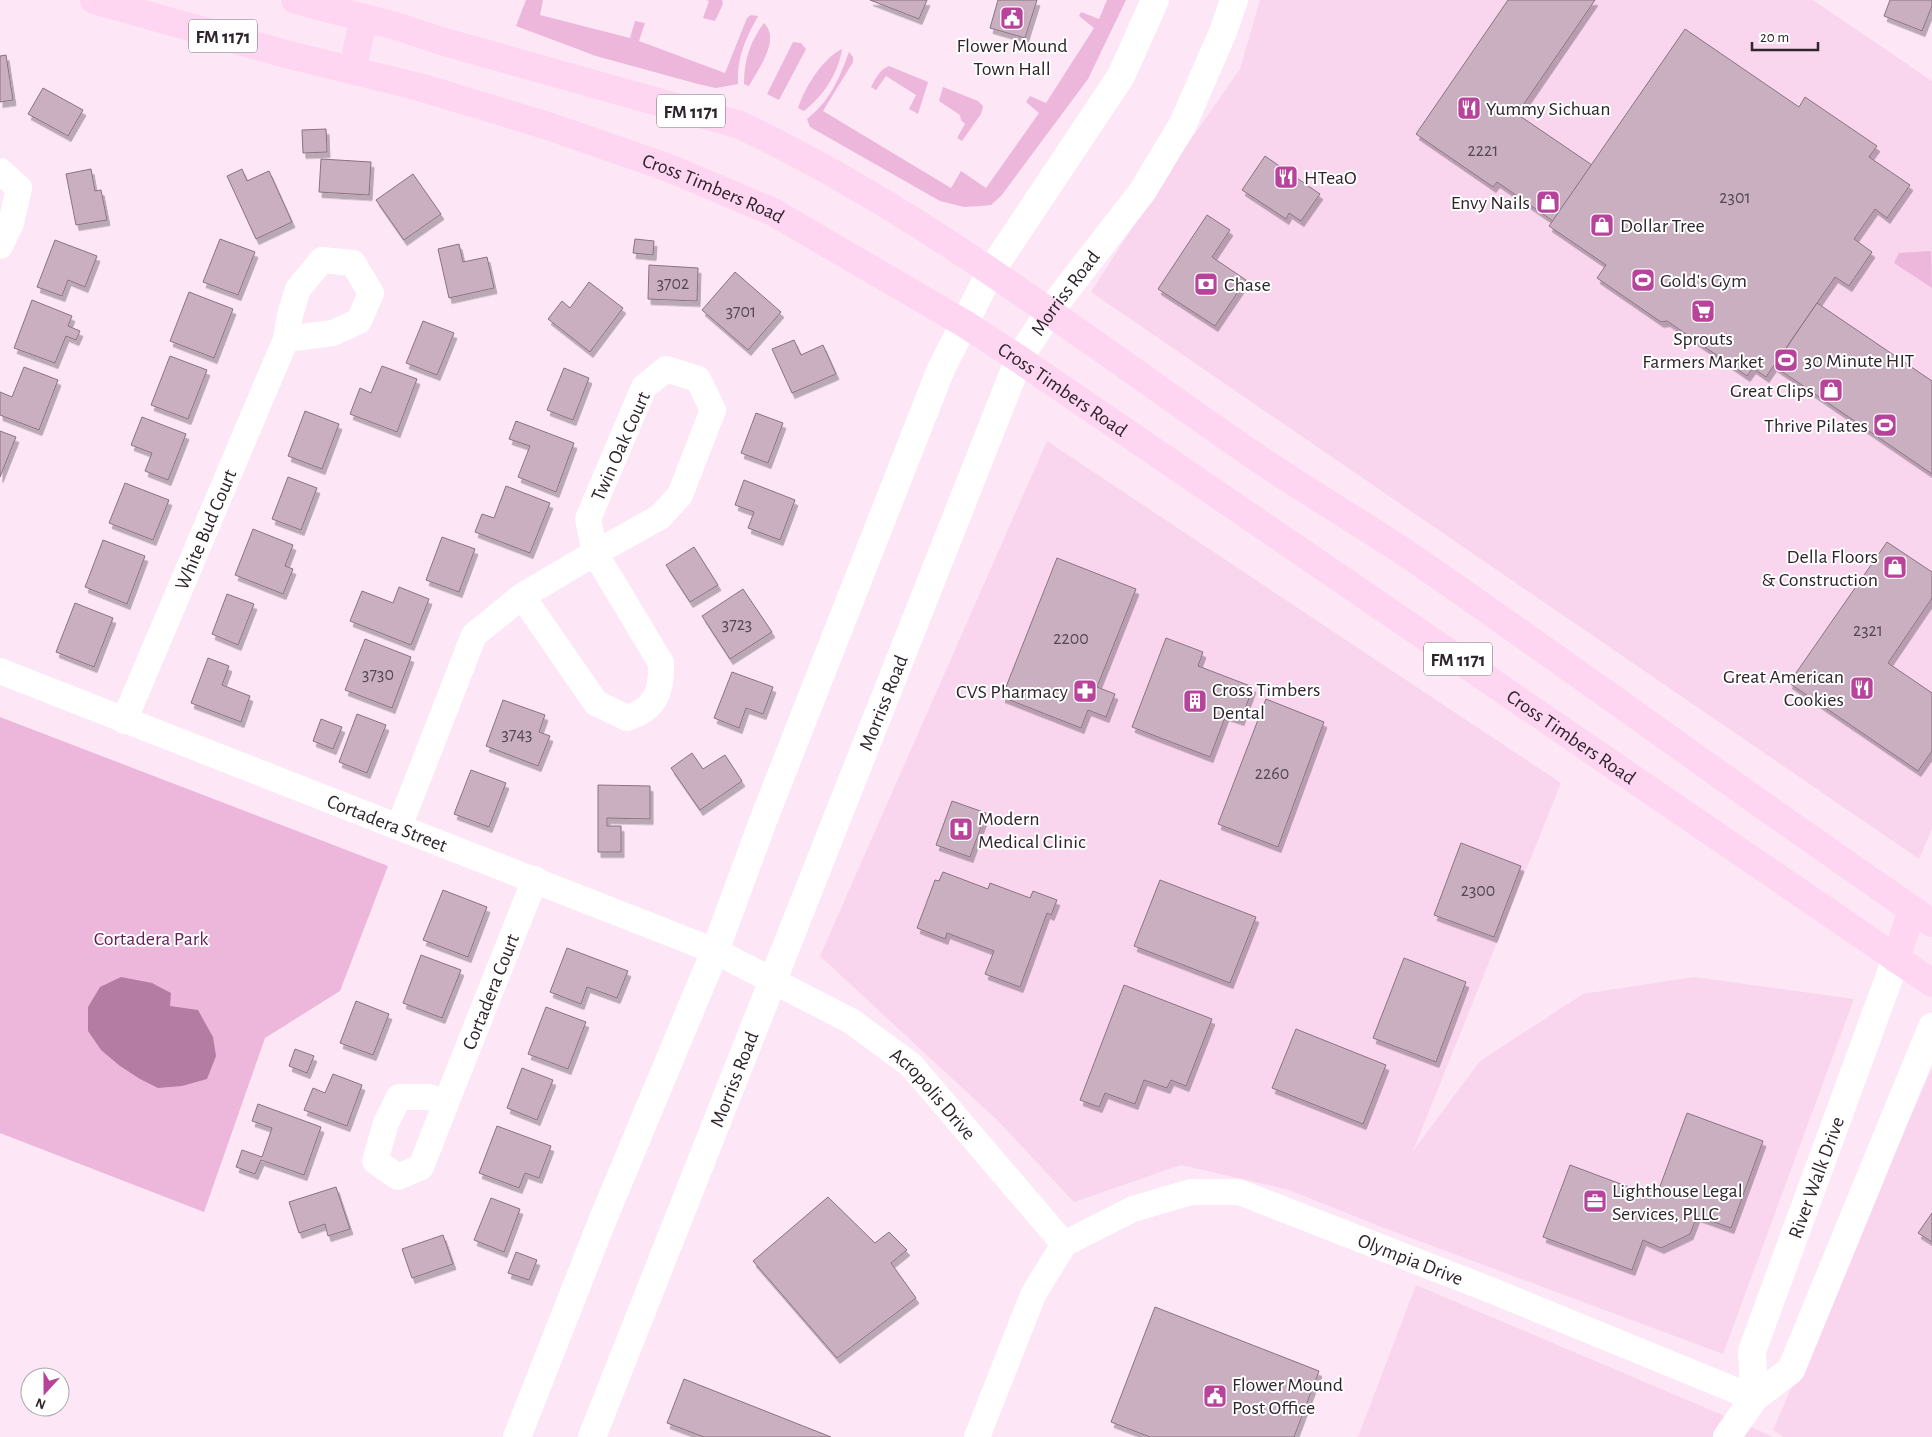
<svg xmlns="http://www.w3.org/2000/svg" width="1932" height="1437" viewBox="0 0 1932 1437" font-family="'Alegreya Sans',sans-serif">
	<defs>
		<filter id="shadow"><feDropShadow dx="3" dy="5.5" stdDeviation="0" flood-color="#0004"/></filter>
	</defs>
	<rect width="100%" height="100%" fill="#fde6f5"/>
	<!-- built -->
	<g fill="#fad6ee">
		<path d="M1260,0H1813L1932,81V829L1919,859L1091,292L1168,172L1240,69Z"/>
		<path d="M1047,441L1561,783L1413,1151L1480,1061L1583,994L1694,977L1854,999L1723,1354L1384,1228L1289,1190L1181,1165L1074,1202L999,1122L820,956Z"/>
		<path d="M1932,1068V1437H1784L1773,1430Z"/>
		<path d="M1416,1285L1767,1434L1772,1437H1358Z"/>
	</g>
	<!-- green -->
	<g fill="#edb6db">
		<path d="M526,0H543L540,15L630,38L635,21L645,23L639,41L725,73L747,18L751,15L758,16C745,40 737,57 738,84L716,88L698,84L596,56L516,26Z"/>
		<path d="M706,0H722L723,4L715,21L703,18L709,1Z"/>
		<path d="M1107,0H1126L1088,79L1001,196L991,205L981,206L964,207L940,201L810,127L807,119C830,101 839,79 849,52L853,57V62L823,111L951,188L961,171L986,188L1039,113L1026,102L1030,96L1046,103L1094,28L1079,16L1081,12L1099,19Z"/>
		<path d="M764,23C781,40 758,69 749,86L744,84C744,60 750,42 764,23Z"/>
		<path d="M793,42L801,43L806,49L779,100L767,94Z"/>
		<path d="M842,49C838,74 823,96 804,111L798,108C805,87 822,59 842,49Z"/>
		<path d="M889,66L928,82L918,114L909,109L916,95L886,76L876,90L871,87C876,78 879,70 889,66Z"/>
		<path d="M943,87L978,101L983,106L981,114L962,141L957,138L965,124L961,120L960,115L939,101Z"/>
		<path d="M1931,251L1932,288L1894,263L1899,253Z"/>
		<path d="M0,717L388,866L340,991L265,1038L204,1212L0,1133Z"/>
	</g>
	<!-- water -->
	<path fill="#b47ca3" d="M121,977L152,983L171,993L170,1006L198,1010L213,1037L216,1056L207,1079L182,1086L158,1088L140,1079L120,1066L101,1050L88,1031V1007L100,987Z"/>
	<!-- building -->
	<g fill="#caafc1" stroke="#8b7283" filter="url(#shadow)">
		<path d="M870,0H927L919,19Z"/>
		<path d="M998,0H1037L1025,38L990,28Z"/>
		<path d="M1508,0H1595L1517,114L1592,165L1553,221L1497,182L1493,187L1416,134Z"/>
		<path d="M1890,0H1932V6L1922,31L1884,16Z"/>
		<path d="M1685,29L1799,107L1805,97L1877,146L1869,157L1910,185L1887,218L1875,209L1854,239L1872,252L1849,286L1835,277L1766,377L1753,368L1747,376L1667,321L1661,322L1597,278L1606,265L1549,226Z"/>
		<path d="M6,55L13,100L0,102V56Z"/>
		<path d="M43,88L83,110L68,136L28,114Z"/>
		<path d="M326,129L327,152L303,153L302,130Z"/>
		<path d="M1265,156L1320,194L1301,221L1289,213L1286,219L1242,190Z"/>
		<path d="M321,159L371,162L369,195L319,192Z"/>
		<path d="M91,169L95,191L101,190L107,220L76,225L66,174Z"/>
		<path d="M242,169L247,181L269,171L292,222L256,239L227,176Z"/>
		<path d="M413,174L441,214L404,240L376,200Z"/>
		<path d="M1207,215L1230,230L1212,257L1246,280L1215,326L1158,289Z"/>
		<path d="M220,239L255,252L238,295L203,282Z"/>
		<path d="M635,239L654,241L653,255L633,253Z"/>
		<path d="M55,240L97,256L85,287L68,280L62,296L37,287Z"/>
		<path d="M459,244L463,262L487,257L494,288L449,298L438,249Z"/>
		<path d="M649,265L698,268L697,301L648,299Z"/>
		<path d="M735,272L781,312L748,350L702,310Z"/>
		<path d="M589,282L623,308L590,352L548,319L562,301L570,308Z"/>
		<path d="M189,292L233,309L214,358L170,341Z"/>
		<path d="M32,300L72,316L68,326L80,331L76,340L66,336L55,363L14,348Z"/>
		<path d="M1817,303L1932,381V474L1774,366Z"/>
		<path d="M423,321L454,333L437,375L406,363Z"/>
		<path d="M794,340L801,355L823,345L836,374L792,393L772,349Z"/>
		<path d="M170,356L207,370L188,419L151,405Z"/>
		<path d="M382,366L417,379L397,432L350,414L360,388L371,393Z"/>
		<path d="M24,367L58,380L39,430L0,415V392L12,397Z"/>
		<path d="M564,368L589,378L573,420L547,410Z"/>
		<path d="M305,411L339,424L322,469L288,456Z"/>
		<path d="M756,413L783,423L768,463L741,453Z"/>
		<path d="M142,417L186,434L168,480L145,471L152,453L131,445Z"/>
		<path d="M516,421L574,443L556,492L518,477L530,446L509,439Z"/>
		<path d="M0,431L16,437L0,477Z"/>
		<path d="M288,477L317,488L301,530L272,519Z"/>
		<path d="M744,480L795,500L780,540L748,528L754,512L735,505Z"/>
		<path d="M125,483L169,500L153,540L109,523Z"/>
		<path d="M506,486L550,503L530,553L475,532L482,514L494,518Z"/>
		<path d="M253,529L293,545L285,566L293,569L283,594L235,575Z"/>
		<path d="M442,537L475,549L459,592L426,580Z"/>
		<path d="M103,540L145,556L127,604L85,587Z"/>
		<path d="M1887,542L1932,572V598L1888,663L1932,693V751L1918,771L1789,683Z"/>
		<path d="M694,547L718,585L690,602L666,565Z"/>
		<path d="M1057,558L1136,589L1097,687L1115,694L1106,717L1088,710L1081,728L1002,697Z"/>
		<path d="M399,587L429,599L411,645L350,621L362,591L393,603Z"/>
		<path d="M743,589L772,632L730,659L702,616Z"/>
		<path d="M227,594L254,604L238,645L212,634Z"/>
		<path d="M75,603L113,618L94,667L56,652Z"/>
		<path d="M1166,638L1203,652L1198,666L1253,687L1241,720L1226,715L1210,757L1132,727Z"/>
		<path d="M365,639L411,657L392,708L345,690Z"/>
		<path d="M208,658L229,666L222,685L250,696L241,722L191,703Z"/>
		<path d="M732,672L773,687L763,714L746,708L739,728L714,718Z"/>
		<path d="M1266,699L1324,722L1278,847L1218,824Z"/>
		<path d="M503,700L545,715L539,732L550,736L538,766L486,746Z"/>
		<path d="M357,714L386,725L367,773L339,762Z"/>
		<path d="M321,719L342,727L333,749L313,741Z"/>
		<path d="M692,753L703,769L725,755L742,781L700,810L671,768Z"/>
		<path d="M471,770L506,783L489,827L454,814Z"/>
		<path d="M598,785L650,786V819L607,818V826H621V852H598Z"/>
		<path d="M952,801L986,813L970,857L936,845Z"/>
		<path d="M1461,843L1521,866L1494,937L1434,915Z"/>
		<path d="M943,872L988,889L990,883L1030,898L1033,891L1057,900L1051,915L1047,913L1020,987L985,974L994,951L947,933L945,939L917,928L935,880L939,881Z"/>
		<path d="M1160,880L1256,917L1230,983L1134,946Z"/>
		<path d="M443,890L487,907L468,957L423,940Z"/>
		<path d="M567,948L628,971L617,998L587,987L581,1004L550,992Z"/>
		<path d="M421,955L461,970L442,1018L403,1003Z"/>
		<path d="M1404,958L1466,982L1436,1062L1373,1038Z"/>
		<path d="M1124,985L1212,1019L1186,1086L1171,1080L1167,1088L1144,1080L1135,1104L1105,1093L1099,1107L1080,1100Z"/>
		<path d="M356,1001L389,1014L373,1055L340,1043Z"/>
		<path d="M546,1007L586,1022L568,1069L528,1054Z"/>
		<path d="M1296,1029L1386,1065L1363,1124L1272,1088Z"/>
		<path d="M295,1049L314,1056L307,1073L289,1066Z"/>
		<path d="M522,1068L553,1080L537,1120L507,1108Z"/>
		<path d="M333,1074L362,1085L347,1126L304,1110L313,1088L325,1093Z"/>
		<path d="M258,1104L321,1127L304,1175L261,1160L255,1174L236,1167L242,1150L262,1157L272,1128L252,1121Z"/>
		<path d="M1687,1113L1763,1141L1731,1228L1697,1216L1690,1234L1661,1248L1643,1240L1632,1270L1543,1237L1570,1165L1645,1193L1659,1189Z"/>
		<path d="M497,1126L551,1146L539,1178L525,1173L519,1188L479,1173Z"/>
		<path d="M336,1187L350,1229L328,1236L325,1224L299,1233L289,1202Z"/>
		<path d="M828,1197L875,1243L889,1232L907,1250L891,1263L916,1298L837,1358L753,1261Z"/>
		<path d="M491,1198L520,1209L504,1252L474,1240Z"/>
		<path d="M1932,1213V1242L1918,1233Z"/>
		<path d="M443,1235L453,1264L412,1278L402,1249Z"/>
		<path d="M516,1252L537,1260L529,1280L508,1273Z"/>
		<path d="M1155,1307L1319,1371L1294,1437H1150L1111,1422Z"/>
		<path d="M684,1379L831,1437H704L667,1423Z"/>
	</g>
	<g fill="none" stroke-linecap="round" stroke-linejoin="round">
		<!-- street -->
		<g stroke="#fff" stroke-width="26">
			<path d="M0,171L19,188L11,223L0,246"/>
			<path d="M666,369L698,379L713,410L680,495L660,517L595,553L588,519L644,387Z"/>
			<path id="s1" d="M0,671L715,951L851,1021L911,1065L1064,1244"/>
			<path id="s2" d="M124,721L286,339L333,333L359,321L371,293L353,263L322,260L298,289L290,315L286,339"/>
			<path d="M399,827L474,635L522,596L595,553L661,663C662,691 656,709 627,718L596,703L522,596"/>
			<path d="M399,1097H429L446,1103L421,1167L398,1177L375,1161L386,1123Z"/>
			<path id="s3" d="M446,1103L535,879"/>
			<path id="s4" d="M1064,1244L1133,1209L1191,1192H1239L1493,1291L1754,1398"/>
			<path d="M977,1437L1033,1295L1064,1244"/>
		</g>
		<!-- secondary -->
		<g stroke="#fff" stroke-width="28">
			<path id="s5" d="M1754,1398L1752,1351L1896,959"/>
			<path d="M517,1437L603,1219L715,951L763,821L941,369L991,271L1121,76L1155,0"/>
			<path id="s6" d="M592,1437L1019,359L1049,312L1142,192L1183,124L1223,32L1234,0"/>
			<path d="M1727,1437L1754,1398L1791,1370L1932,1027"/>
		</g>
		<!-- primary -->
		<g stroke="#ffd6f2" stroke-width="28">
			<path id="s7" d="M94,0L282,53L423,88L548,126L669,168L773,212L965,324L1019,359L1932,983"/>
			<path d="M295,0L392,25L448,43L740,125C921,211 1079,335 1243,448C1298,487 1357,520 1413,558C1587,678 1757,804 1932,923"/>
			<path d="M352,70L364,18"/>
			<path d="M1896,959L1912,910"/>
		</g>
	</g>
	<!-- icons -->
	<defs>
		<g id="civic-square" transform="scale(1.25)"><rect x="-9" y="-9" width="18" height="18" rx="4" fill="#b8439b" stroke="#fff"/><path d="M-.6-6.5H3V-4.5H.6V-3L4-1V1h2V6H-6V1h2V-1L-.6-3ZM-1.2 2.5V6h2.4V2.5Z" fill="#fff"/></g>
		<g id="restaurant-square" transform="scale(1.25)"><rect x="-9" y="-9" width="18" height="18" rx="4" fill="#b8439b" stroke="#fff"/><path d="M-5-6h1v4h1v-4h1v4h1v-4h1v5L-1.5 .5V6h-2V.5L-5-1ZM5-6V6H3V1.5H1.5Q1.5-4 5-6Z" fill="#fff"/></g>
		<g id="shop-square" transform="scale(1.25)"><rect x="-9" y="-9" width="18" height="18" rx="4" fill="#b8439b" stroke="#fff"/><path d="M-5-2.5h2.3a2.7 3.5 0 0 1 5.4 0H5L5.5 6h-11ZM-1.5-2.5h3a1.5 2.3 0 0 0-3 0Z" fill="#fff"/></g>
		<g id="stadium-square" transform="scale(1.25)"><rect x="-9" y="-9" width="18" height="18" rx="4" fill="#b8439b" stroke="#fff"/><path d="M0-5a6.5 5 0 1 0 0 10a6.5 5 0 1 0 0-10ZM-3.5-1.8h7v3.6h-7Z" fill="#fff"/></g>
		<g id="bank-square" transform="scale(1.25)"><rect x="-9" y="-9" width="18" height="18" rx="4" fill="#b8439b" stroke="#fff"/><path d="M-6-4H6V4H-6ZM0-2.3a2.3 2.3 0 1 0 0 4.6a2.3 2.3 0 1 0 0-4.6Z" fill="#fff"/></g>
		<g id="supermarket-square" transform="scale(1.25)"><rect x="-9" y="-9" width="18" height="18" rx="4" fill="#b8439b" stroke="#fff"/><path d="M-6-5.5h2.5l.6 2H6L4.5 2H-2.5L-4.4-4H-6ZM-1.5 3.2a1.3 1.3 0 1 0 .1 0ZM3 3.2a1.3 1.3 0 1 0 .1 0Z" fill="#fff"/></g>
		<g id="pharmacy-square" transform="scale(1.25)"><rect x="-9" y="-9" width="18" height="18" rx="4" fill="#b8439b" stroke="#fff"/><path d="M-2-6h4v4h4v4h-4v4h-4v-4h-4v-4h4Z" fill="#fff"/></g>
		<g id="building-square" transform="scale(1.25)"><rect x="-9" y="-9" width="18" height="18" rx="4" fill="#b8439b" stroke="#fff"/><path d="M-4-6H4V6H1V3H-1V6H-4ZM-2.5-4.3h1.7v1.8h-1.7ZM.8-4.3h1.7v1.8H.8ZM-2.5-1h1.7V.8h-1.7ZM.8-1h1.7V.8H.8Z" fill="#fff"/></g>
		<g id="hospital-square" transform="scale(1.25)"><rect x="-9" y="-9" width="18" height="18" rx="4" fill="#b8439b" stroke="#fff"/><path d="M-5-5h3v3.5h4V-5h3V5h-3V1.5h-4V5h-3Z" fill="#fff"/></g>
		<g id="office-square" transform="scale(1.25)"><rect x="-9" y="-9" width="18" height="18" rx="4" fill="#b8439b" stroke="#fff"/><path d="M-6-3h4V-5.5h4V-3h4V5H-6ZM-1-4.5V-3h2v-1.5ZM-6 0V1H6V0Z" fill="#fff"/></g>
	</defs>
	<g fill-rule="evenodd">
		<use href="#civic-square" x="1012" y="18"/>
		<use href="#restaurant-square" x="1469" y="108"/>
		<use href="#restaurant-square" x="1286" y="177"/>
		<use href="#shop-square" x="1548" y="202"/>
		<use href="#shop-square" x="1602" y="225"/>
		<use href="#stadium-square" x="1643" y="280"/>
		<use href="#bank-square" x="1206" y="284"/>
		<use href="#supermarket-square" x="1703" y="311"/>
		<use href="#stadium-square" x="1786" y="360"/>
		<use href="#shop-square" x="1831" y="390"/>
		<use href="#stadium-square" x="1885" y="425"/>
		<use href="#shop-square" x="1895" y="567"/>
		<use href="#restaurant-square" x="1862" y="688"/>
		<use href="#pharmacy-square" x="1085" y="691"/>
		<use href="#building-square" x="1195" y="701"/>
		<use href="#hospital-square" x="961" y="829"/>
		<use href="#office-square" x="1595" y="1201"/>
		<use href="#civic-square" x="1215" y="1396"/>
	</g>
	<g text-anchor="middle" stroke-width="4" stroke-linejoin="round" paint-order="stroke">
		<!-- number labels -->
		<g font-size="18" fill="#564851">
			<text x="1483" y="156">2221</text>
			<text x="1735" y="203">2301</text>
			<text x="673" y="289">3702</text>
			<text x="741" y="317">3701</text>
			<text x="737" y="630">3723</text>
			<text x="1868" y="636">2321</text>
			<text x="1071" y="644">2200</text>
			<text x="378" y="680">3730</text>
			<text x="517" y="740">3743</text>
			<text x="1272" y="779">2260</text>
			<text x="1478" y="896">2300</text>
		</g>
		<!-- shield labels -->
		<g fill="#fff" stroke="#6d666b" stroke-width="1">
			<rect x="189" y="19.5" width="68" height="33" rx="4"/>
			<rect x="657" y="94.5" width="68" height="33" rx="4"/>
			<rect x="1424" y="642.5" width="68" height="33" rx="4"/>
		</g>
		<g font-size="19" font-weight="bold" fill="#2f252c">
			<text x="223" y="43">FM 1171</text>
			<text x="691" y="118">FM 1171</text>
			<text x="1458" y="666">FM 1171</text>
		</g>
		<!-- poi labels -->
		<g font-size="20" fill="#2f252c" stroke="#fff" text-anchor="start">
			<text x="1012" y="52" text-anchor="middle">Flower Mound<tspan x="1012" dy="23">Town Hall</tspan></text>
			<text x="1486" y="115">Yummy Sichuan</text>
			<text x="1304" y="184">HTeaO</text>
			<text x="1530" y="209" text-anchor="end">Envy Nails</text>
			<text x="1620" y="232">Dollar Tree</text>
			<text x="1660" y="287">Gold's Gym</text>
			<text x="1224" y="291">Chase</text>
			<text x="1703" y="345" text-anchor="middle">Sprouts<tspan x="1703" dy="23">Farmers Market</tspan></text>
			<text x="1804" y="367">30 Minute HIT</text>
			<text x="1814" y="397" text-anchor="end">Great Clips</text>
			<text x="1868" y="432" text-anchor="end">Thrive Pilates</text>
			<text x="1878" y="563" text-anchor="end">Della Floors<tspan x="1878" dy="23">&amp; Construction</tspan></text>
			<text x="1844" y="683" text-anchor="end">Great American<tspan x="1844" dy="23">Cookies</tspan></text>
			<text x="1212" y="696">Cross Timbers<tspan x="1212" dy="23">Dental</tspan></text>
			<text x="1068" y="698" text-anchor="end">CVS Pharmacy</text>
			<text x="978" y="825">Modern<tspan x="978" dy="23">Medical Clinic</tspan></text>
			<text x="1612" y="1197">Lighthouse Legal<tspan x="1612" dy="23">Services, PLLC</tspan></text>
			<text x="1232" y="1391">Flower Mound<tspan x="1232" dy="23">Post Office</tspan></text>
		</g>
		<!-- street labels -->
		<g font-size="20" fill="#2f252c" stroke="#fff">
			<text dy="7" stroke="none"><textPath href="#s7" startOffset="648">Cross Timbers Road</textPath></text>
			<text dy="7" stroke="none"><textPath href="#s6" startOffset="1240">Morriss Road</textPath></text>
			<text dy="7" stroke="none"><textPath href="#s7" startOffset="1052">Cross Timbers Road</textPath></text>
			<text transform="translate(620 446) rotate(-66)" y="7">Twin Oak Court</text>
			<text dy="7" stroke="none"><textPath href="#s2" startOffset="208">White Bud Court</textPath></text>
			<text dy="7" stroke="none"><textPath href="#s6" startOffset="790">Morriss Road</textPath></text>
			<text dy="7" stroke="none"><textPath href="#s7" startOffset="1668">Cross Timbers Road</textPath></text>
			<text dy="7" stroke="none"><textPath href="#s1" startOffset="416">Cortadera Street</textPath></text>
			<text dy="7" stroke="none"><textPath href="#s3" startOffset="120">Cortadera Court</textPath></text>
			<text dy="7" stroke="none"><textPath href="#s6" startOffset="385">Morriss Road</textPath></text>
			<text dy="7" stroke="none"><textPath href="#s1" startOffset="1031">Acropolis Drive</textPath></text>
			<text dy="7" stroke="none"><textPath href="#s5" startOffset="232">River Walk Drive</textPath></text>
			<text dy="7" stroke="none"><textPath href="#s4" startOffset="370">Olympia Drive</textPath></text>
		</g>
		<!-- park labels -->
		<g font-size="20" fill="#621e52" stroke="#fff">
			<text x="151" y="945">Cortadera Park</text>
		</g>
	</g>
	<!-- north arrow -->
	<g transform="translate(45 1392) rotate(201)"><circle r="24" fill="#ffffff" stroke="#aca8ab"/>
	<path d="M0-4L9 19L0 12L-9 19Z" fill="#b8439b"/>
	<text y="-8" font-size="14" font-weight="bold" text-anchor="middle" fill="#2f252c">N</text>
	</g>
	<!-- scale -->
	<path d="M1752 42v8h66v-8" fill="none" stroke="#2f252c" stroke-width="2.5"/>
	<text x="1760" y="42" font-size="15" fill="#2f252c" stroke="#ffffff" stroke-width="4" paint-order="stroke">20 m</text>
</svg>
